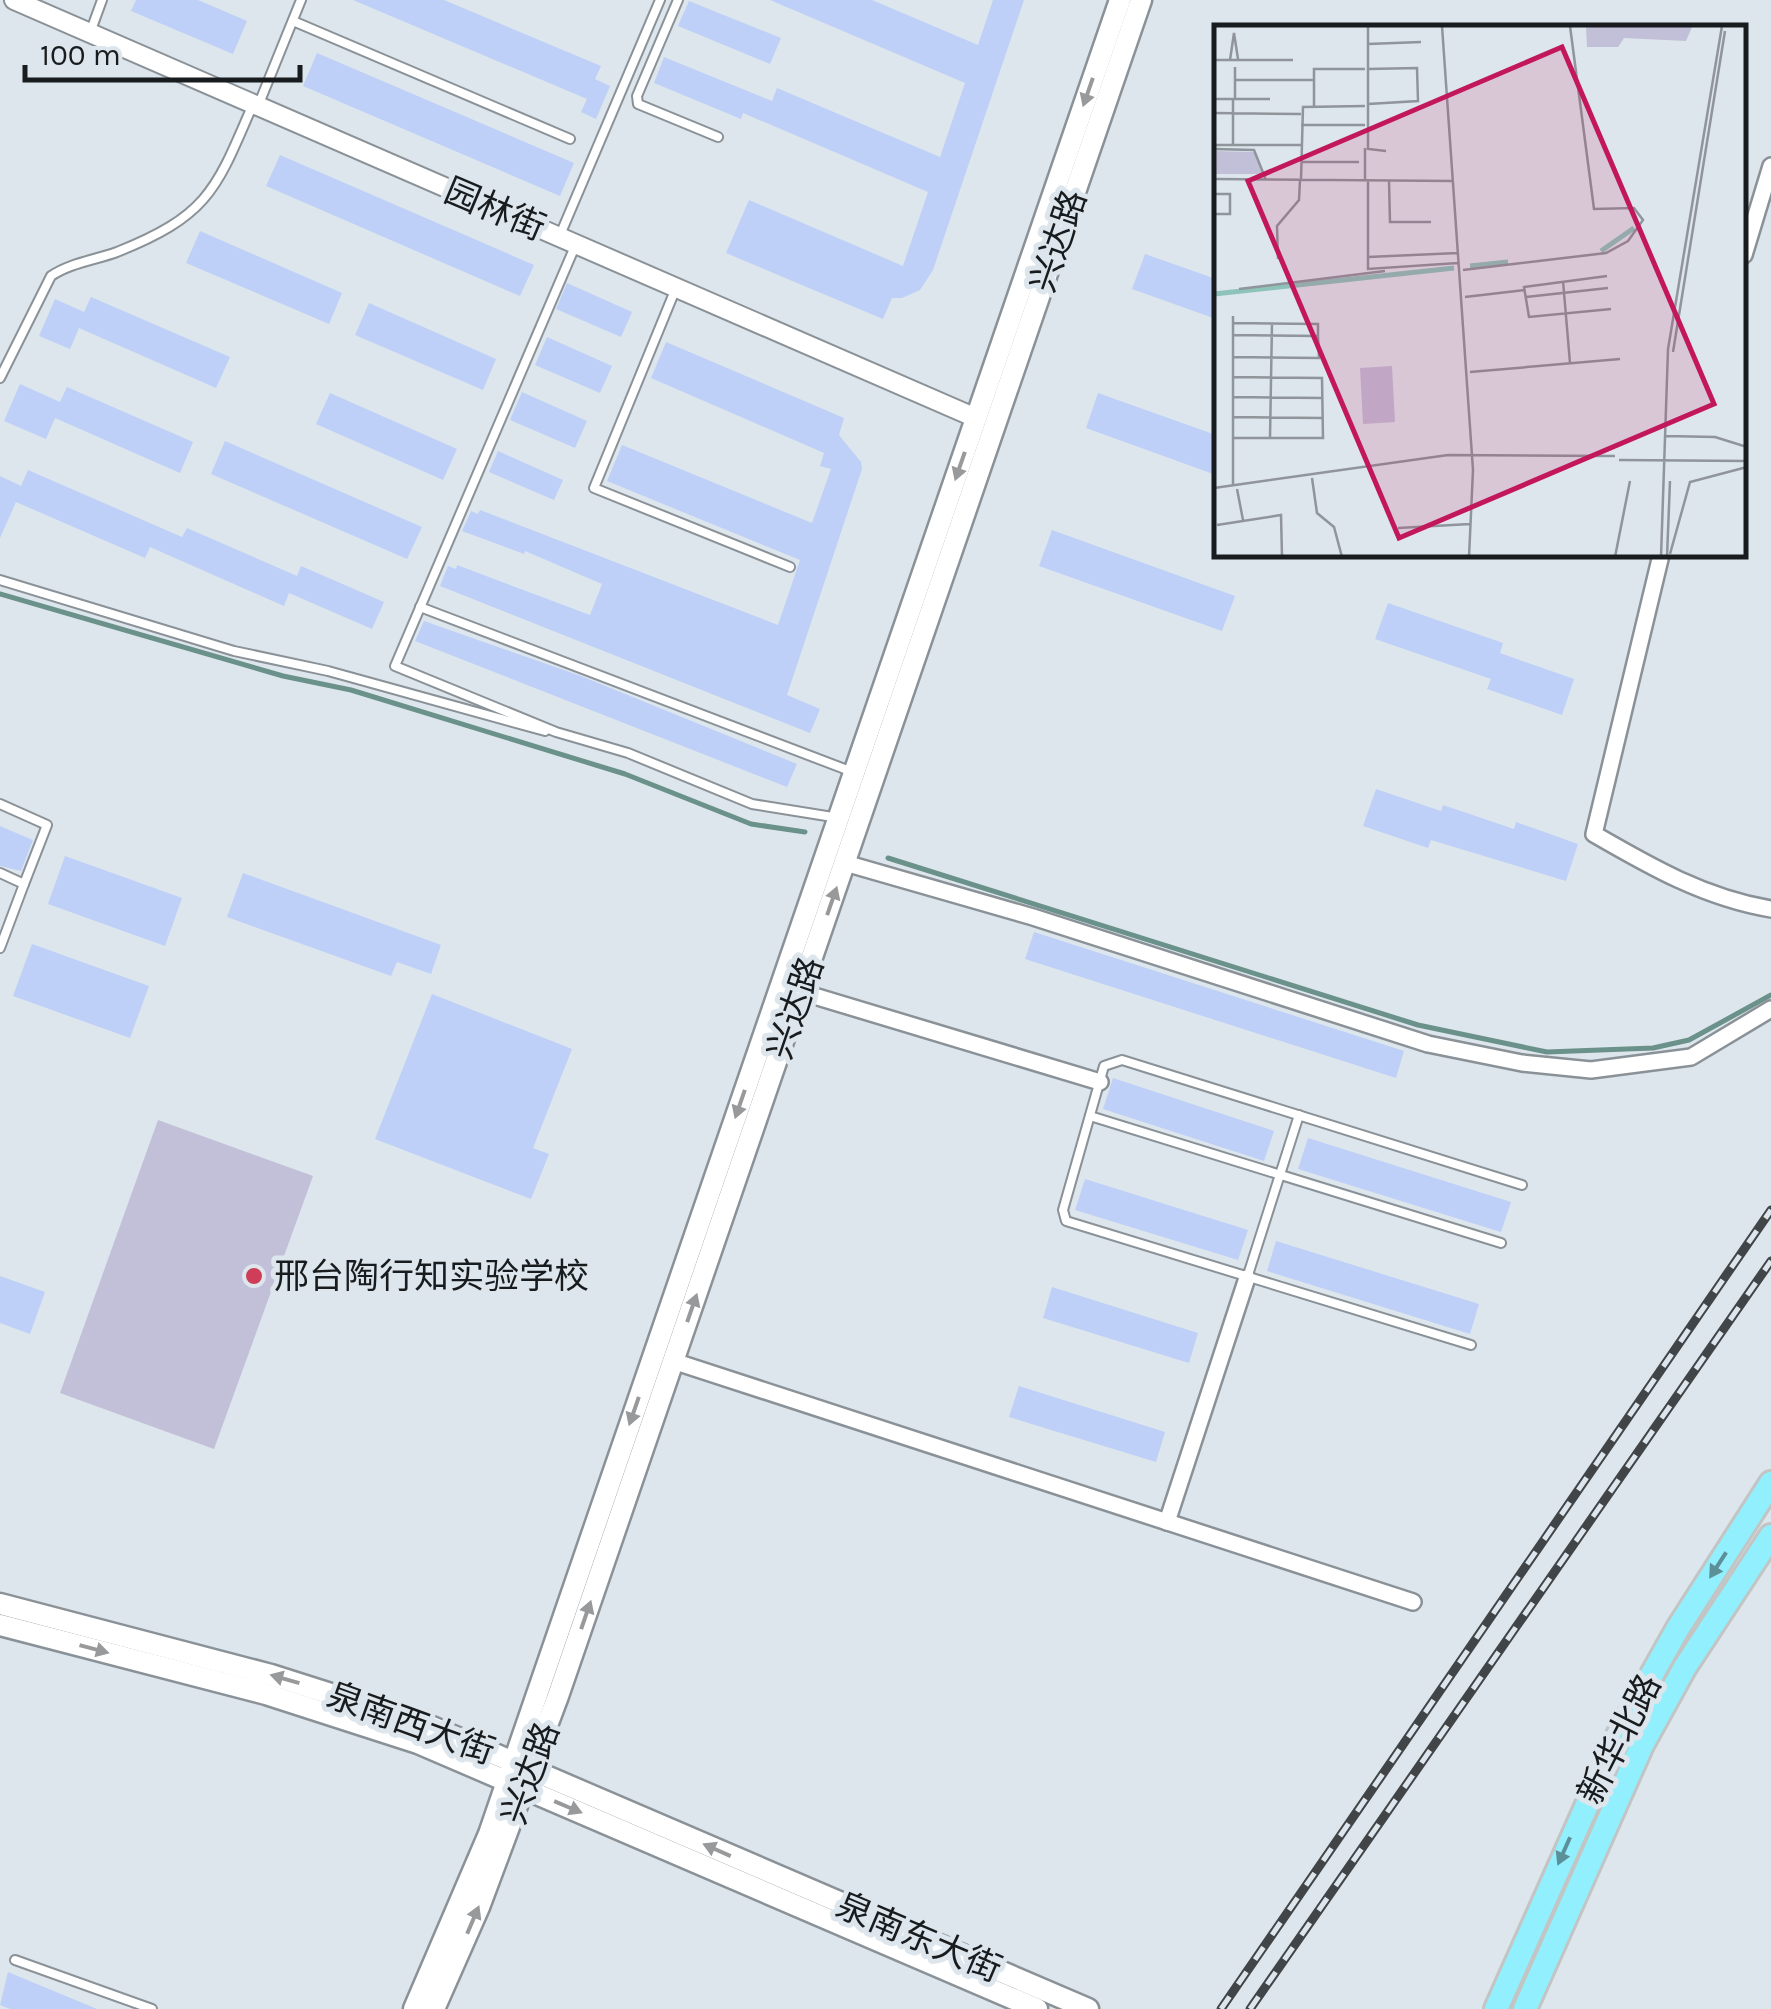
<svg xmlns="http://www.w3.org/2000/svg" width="1771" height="2009" viewBox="0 0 1771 2009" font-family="Karla,'Noto Sans SC',sans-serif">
	<rect width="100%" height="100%" fill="#dde6ec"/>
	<!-- green -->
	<path fill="#c2bfd8" d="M158,1120L313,1176L214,1449L60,1393Z"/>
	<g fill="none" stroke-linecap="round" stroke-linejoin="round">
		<!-- stream -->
		<g stroke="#6a918a" stroke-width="5">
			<path d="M0,594L283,676L351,690L625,774L751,824L805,832"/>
			<path d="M888,858L1418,1025L1547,1052L1653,1048L1689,1040L1771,995"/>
		</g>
	</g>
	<!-- building -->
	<g fill="#bed0f7">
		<path d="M136,0H198L247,21L233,54L131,11Z"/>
		<path d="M353,0H444L601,66L595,79L610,86L596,119L581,112L587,99Z"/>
		<path d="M770,0H872L978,45L993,0H1024L933,270L920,290L902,298H892L883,319L726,253L749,200L903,266L928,192L743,113L741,119L654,83L664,57L772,101L777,88L940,157L965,83Z"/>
		<path d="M689,1L781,38L770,64L678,26Z"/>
		<path d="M317,53L574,163L560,196L303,86Z"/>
		<path d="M280,155L534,265L520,296L266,186Z"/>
		<path d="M200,231L342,293L329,324L186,263Z"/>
		<path d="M1145,254L1216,279V319L1132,289Z"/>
		<path d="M567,283L632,312L621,337L556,309Z"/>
		<path d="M91,297L230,357L216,388L79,328L70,349L39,336L55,299L84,312Z"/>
		<path d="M369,303L496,359L483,390L355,335Z"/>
		<path d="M547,337L612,366L600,393L535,365Z"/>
		<path d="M666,342L844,418L839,435L861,462L862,469L787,695L820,709L810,733L440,586L448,566L456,569L457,565L590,615L602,584L525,551L524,554L462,531L471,511L478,514L480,510L778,625L800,560L607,481L622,445L812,523L831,469L820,466L824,453L651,378Z"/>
		<path d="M20,384L60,402L67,387L193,442L180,473L55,418L46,439L4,421Z"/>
		<path d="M522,392L587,421L575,448L510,420Z"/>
		<path d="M330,393L457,449L443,480L316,424Z"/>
		<path d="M1098,393L1216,435V475L1086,428Z"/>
		<path d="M225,441L422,527L407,559L211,474Z"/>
		<path d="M498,451L563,480L554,500L489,472Z"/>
		<path d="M28,470L182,537L187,528L297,576L301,566L384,602L372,629L289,593L284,606L150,547L145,558L16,502L0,538V476L21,486Z"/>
		<path d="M1052,530L1235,596L1222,631L1039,566Z"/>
		<path d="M1388,603L1503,643L1500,653L1574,679L1562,715L1487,689L1491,679L1375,639Z"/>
		<path d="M424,621L581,676L797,764L787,787L415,641Z"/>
		<path d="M1376,789L1441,811L1443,805L1514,829L1516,822L1578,844L1566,881L1431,840L1428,848L1363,826Z"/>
		<path d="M0,826L33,840L21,871L0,866Z"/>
		<path d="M65,856L182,898L165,946L48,904Z"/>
		<path d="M243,873L441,945L431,974L397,962L391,976L227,917Z"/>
		<path d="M1034,932L1404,1051L1396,1078L1025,959Z"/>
		<path d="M32,944L149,986L130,1038L13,996Z"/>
		<path d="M432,994L572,1049L533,1148L549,1154L531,1199L375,1139Z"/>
		<path d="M1113,1078L1274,1131L1264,1161L1103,1109Z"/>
		<path d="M1308,1138L1511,1202L1501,1232L1298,1169Z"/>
		<path d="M1085,1179L1248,1230L1238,1260L1075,1210Z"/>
		<path d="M1276,1241L1479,1304L1470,1334L1267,1271Z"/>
		<path d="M0,1276L45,1292L30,1334L0,1323Z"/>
		<path d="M1052,1287L1198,1333L1189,1363L1043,1318Z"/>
		<path d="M1019,1386L1165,1432L1156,1462L1009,1417Z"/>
		<path d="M8,1972L97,2009H10L0,2005Z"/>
	</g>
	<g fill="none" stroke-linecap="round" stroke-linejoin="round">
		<!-- service casing -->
		<g stroke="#8a9298" stroke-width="12">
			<g id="service">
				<path d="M678,0L637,96L638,104L718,137"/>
				<path d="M293,21L570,139"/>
				<path d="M90,33L102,0"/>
				<path d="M258,106L301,0"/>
				<path d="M560,235L660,0"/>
				<path d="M576,244L395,666L556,732L628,753L752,804L839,818"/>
				<path d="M676,288L594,488L790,567"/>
				<path d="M0,378L51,276C70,263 95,260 117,252C209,215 216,190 253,104"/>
				<path d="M0,580L234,651L328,671L545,731"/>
				<path d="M420,607L850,771"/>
				<path d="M0,804L47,825L24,884"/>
				<path d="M0,873L24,884L0,948"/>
				<path d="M1090,1116L1501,1243"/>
				<path d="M1247,1278L1299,1115"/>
				<path d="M1471,1345L1066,1221L1063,1210L1104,1066L1122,1060L1522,1185"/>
				<path d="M15,1960L152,2009"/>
			</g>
		</g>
		<!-- minor casing -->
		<g stroke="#8a9298" stroke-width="20">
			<g id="minor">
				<path d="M1744,255L1771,166"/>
				<path d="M1661,555L1594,834C1651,867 1705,898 1771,909"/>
				<path d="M845,863L1033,917L1428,1044L1522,1063L1591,1070L1691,1057L1771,1009"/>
				<path d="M801,992L1100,1082"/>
				<path d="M673,1361L1413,1602"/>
				<path d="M1167,1522L1247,1278"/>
			</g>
		</g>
		<!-- tertiary casing -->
		<g stroke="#8a9298" stroke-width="22">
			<path id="tertiary" d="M14,0L976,418"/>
		</g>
		<!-- secondary casing -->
		<g stroke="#8a9298" stroke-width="25">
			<g id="secondary">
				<path d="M0,1604L271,1675L425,1724L1088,2009"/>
				<path d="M0,1625L266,1694L418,1743L1037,2009"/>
				<path d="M414,2009L489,1834L1120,0"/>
				<path d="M434,2009L479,1907L558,1696L1141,0"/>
			</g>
		</g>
		<!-- primary casing -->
		<g stroke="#c3c4c4" stroke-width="28">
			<g id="primary">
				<path d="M1496,2009L1619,1733L1678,1628L1771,1483"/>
				<path d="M1525,2009L1642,1745L1685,1667L1771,1536"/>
			</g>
		</g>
		<!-- service -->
		<use href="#service" stroke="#fff" stroke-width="8"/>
		<!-- minor -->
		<use href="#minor" stroke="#fff" stroke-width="15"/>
		<!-- tertiary -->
		<use href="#tertiary" stroke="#fff" stroke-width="18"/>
		<!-- secondary -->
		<use href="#secondary" stroke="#fff" stroke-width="20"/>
		<!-- primary -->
		<use href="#primary" stroke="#92effd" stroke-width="22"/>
		<!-- rail casing -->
		<g stroke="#414548" stroke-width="9">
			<g id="rail">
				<path d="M1221,2009L1771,1210"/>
				<path d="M1250,2009L1771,1261"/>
			</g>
		</g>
		<!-- rail -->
		<use href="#rail" stroke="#dde6ec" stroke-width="5" stroke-dasharray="15" stroke-linecap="butt"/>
	</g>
	<!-- one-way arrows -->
	<defs><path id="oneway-solid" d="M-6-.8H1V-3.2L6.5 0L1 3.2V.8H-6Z" transform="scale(2.5)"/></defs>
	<g fill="#98999a">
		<use href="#oneway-solid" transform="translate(1088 92) rotate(109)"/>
		<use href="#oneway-solid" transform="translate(960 466) rotate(109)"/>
		<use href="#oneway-solid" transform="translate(832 901) rotate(-71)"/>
		<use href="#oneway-solid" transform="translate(740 1104) rotate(109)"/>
		<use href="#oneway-solid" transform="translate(692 1308) rotate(-71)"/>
		<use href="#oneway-solid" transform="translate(634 1411) rotate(109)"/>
		<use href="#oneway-solid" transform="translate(586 1615) rotate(-71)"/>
		<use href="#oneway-solid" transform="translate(94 1649) rotate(15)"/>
		<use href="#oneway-solid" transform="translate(285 1679) rotate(-164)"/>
		<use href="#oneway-solid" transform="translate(568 1807) rotate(23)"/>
		<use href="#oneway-solid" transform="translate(717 1850) rotate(-156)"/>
		<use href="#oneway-solid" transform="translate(473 1920) rotate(-67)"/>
	</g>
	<g fill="#5c9099">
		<use href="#oneway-solid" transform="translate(1718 1565) rotate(123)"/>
		<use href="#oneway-solid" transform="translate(1564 1851) rotate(114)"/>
	</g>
	<!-- markers -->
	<circle fill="#ce3e59" stroke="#dde6ec" stroke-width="4" cx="254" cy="1276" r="10"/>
	<g text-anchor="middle" stroke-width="10" stroke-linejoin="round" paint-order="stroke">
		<!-- street labels -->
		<g font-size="35" fill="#191c1e" stroke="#dde6ec">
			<text transform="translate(495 209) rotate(23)" y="12">园林街</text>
			<text transform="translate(1058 241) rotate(-71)" y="12">兴达路</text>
			<text transform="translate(795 1008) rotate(-71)" y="12">兴达路</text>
			<text transform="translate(411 1723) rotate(20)" y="12">泉南西大街</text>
			<text transform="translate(1619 1739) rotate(-63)" y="12">新华北路</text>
			<text transform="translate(530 1773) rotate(-70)" y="12">兴达路</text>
			<text transform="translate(919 1937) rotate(23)" y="12">泉南东大街</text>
		</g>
		<!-- poi labels -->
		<g font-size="35" fill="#191c1e" stroke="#dde6ec" text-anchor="start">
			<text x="274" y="1288">邢台陶行知实验学校</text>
		</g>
	</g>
	<!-- overview -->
	<g transform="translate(1214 25)">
		<rect width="532" height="532" fill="#dde6ec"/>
		<path d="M372,2H478L472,16L410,13L404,22H373ZM0,126L40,127L49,149H0ZM178,341L181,397L149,399L146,343Z" fill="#c2bfd8"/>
		<path fill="none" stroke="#8dc3b9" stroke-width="5" d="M387,226L420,203M256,241L294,237M0,269L240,243"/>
		<path fill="none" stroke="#8f959a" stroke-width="2.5" d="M154,1V124L172,126M228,1L259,445L255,532M154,19L207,17M0,35H79M16,35L20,8L24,34M21,55H100M0,74H56M21,74V42M154,79L204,76L203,43L154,44M100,81V44H151M0,88L87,89M87,100H151M0,120H87M19,121V74M0,124L40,125L52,155M87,137H145M0,154L239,156M87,155L89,82L151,81M151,155V123M154,155V244L244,238M175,156L176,197H217M0,169H16V189H0M154,232L244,228M64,234L63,201L85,175L86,155M249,245L392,228L414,216L429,195L420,183L380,184L356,1M393,251L310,262L315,292L397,284M349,256L356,338M25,264L171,246M251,272L311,265M312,272L394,263M19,291V460M19,298L104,299V310M19,310L104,311L105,333L19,332M459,327L511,6M256,347L406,334M19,352L108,353L109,413H19M19,372L109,373M19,392L109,393M452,411L501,412L533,422M56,413L58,298M405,435L533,436M98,453L103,488L120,502L128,532M0,463L234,430L401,431M23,464L29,495M3,500L67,490L68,532M184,503L256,499M456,529L476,457L533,442M401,532L416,456M447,532L454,324L508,1M453,532L456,456"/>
		<path fill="#c2185b" fill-opacity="0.15" stroke="#c2185b" stroke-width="5" d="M348,22L500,379L185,513L34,156Z"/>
		<rect width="532" height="532" fill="none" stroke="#191c1e" stroke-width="5"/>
	</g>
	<!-- scale -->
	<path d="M25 65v15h275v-15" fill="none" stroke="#191c1e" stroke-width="5"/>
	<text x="40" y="65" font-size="30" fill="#191c1e" stroke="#dde6ec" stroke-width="8" paint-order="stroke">100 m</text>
</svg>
